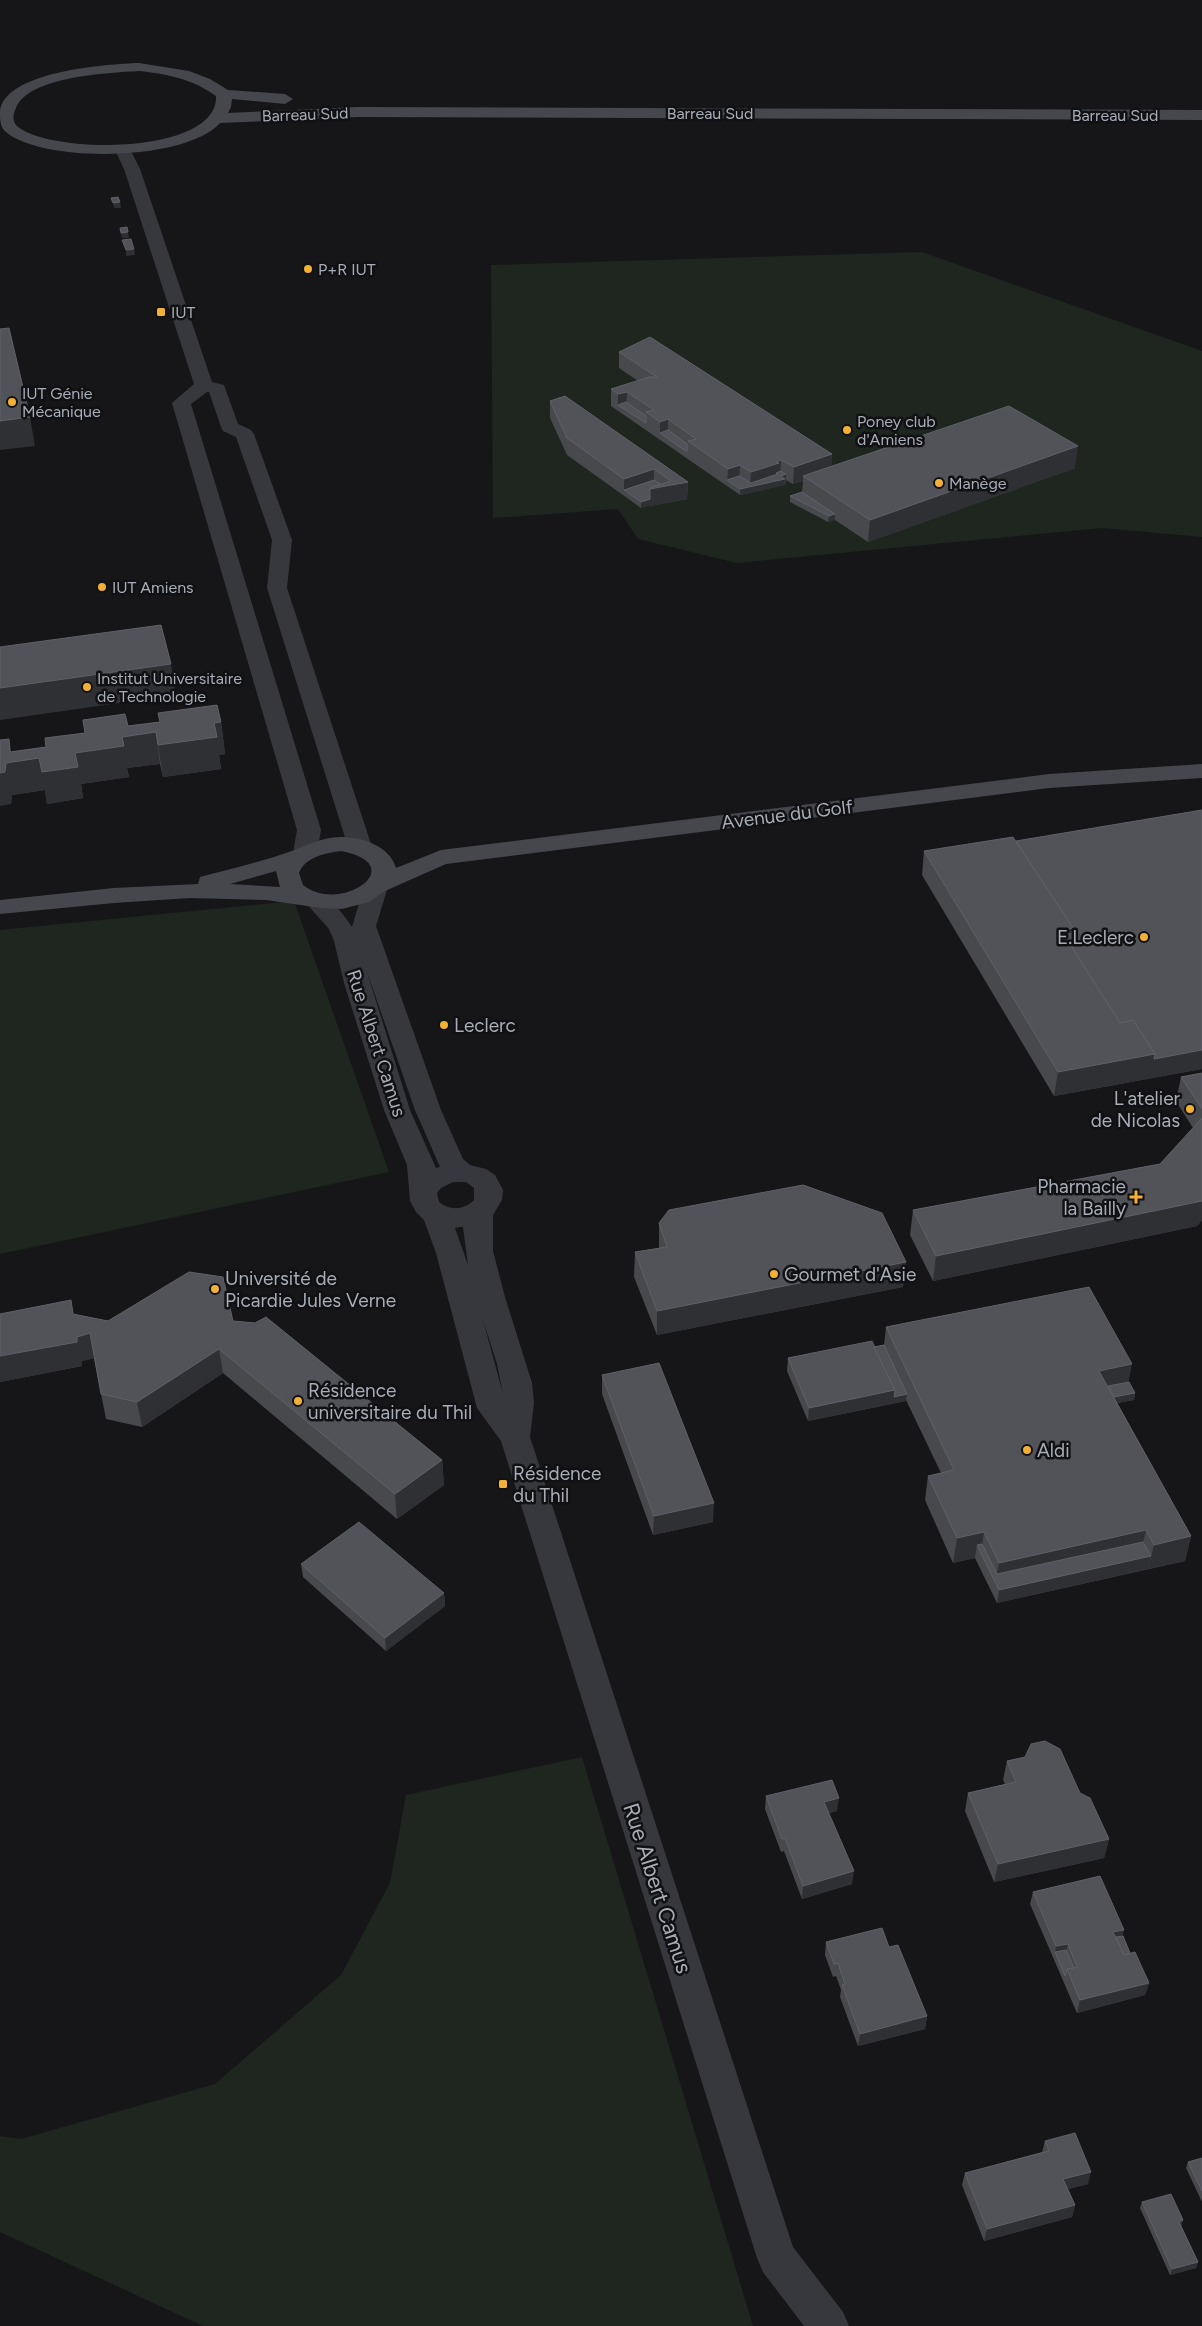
<svg xmlns="http://www.w3.org/2000/svg" width="1202" height="2326" viewBox="0 0 1202 2326" font-family="Figtree,sans-serif">
	<rect width="100%" height="100%" fill="#161618"/>
	<!-- green -->
	<g fill="#1e261f">
		<path d="M922,252L1202,351V537L1102,528L737,563L638,539L618,509L493,518L491,265Z"/>
		<path d="M294,901L389,1172L0,1254V930Z"/>
		<path d="M582,1757L753,2326H203L0,2232V2136L21,2139L215,2084L341,1975L390,1883L406,1795Z"/>
	</g>
	<g fill="none" stroke-linecap="round" stroke-linejoin="round">
		<!-- minor -->
		<path fill="#37383d" fill-rule="evenodd" d="M123,145L129,147L140,169L212,382L224,385L238,424L251,430L254,434L292,540L287,588L372,847L368,852L360,854L352,852L348,847L267,588L272,540L236,437L223,431L221,427L209,392H207L191,404L321,830L317,853L313,858L305,860L297,858L293,853L297,830L172,403L194,384L124,169L115,150L117,147Z"/>
		<!-- tertiary -->
		<path fill="#37383d" fill-rule="evenodd" d="M375,883L384,885L387,890L376,926L441,1110L463,1159L470,1165L486,1169L495,1175L503,1190L502,1200L493,1215V1251L505,1297L532,1383L534,1403L530,1437L793,2247L843,2312L849,2326H804L763,2272L757,2258L501,1441L477,1408L436,1253L424,1220L416,1212L410,1201L407,1165L384,1110L344,983L334,941L329,929L304,901L307,896C328,891 341,911 352,927L363,890L366,885ZM366,969L415,1110L440,1167L436,1168L410,1110ZM453,1182H466L474,1188V1200C464,1210 450,1211 439,1202L437,1193L441,1188ZM460,1227H463L468,1265L455,1228ZM483,1320L497,1364L503,1394Z"/>
		<!-- secondary -->
		<g fill="#45474d" fill-rule="evenodd">
			<path d="M139,63L189,71L210,79L228,90L285,94L293,99L285,104L232,99L231,107L228,113L358,107L1202,110V120L358,117L220,123C187,161 44,164 6,132C0,127 0,120 0,112C3,71 109,64 139,63ZM139,71C167,74 193,79 216,96C219,155 50,155 17,126C12,121 13,114 16,108C29,76 109,73 139,71Z"/>
			<path d="M1202,764V778L1049,788L446,864L385,891L369,902L342,909L321,908L266,900L190,898L114,903L0,914V900L114,888L198,884L200,877C230,869 260,862 289,852C306,846 322,837 340,837C362,837 390,846 396,868L441,850L1049,774ZM341,851C413,865 340,915 303,885L299,873C305,857 326,853 341,851ZM276,871L280,887L230,884Z"/>
		</g>
	</g>
	<!-- wall -->
	<g fill="#47494d">
		<path d="M619,352L832,454L831,466L1075,468L868,542L835,520L828,522L790,502V496L802,492L803,481L793,484L786,480L785,485L740,495L611,406V389L638,381L619,368Z"/>
		<path d="M550,401L688,482L687,499L650,506V505L641,508L567,455L550,418Z"/>
		<path d="M158,713L221,722L225,754L219,755L221,769L163,777L160,764L127,768L129,777L81,784L83,798L47,804L45,790L12,795L11,804L12,752L46,747L85,733L83,720L128,726L160,722Z"/>
		<path d="M1202,810V1069L1054,1096L922,875L924,851L1016,841Z"/>
		<path d="M1202,1073V1220L1197,1226L933,1281L910,1235L913,1210L1160,1164L1193,1128L1176,1101L1181,1077Z"/>
		<path d="M659,1223L906,1262L903,1287L657,1335L634,1277L635,1252L659,1248Z"/>
		<path d="M0,1314L74,1315L108,1321H233L442,1460L444,1485L397,1519L223,1373L142,1427L106,1419L94,1358L82,1361V1366L0,1382Z"/>
		<path d="M886,1327L1129,1382L1135,1393L1134,1400L1117,1403L1191,1536L1185,1561L997,1603L975,1558L953,1563L925,1500L928,1476L941,1473L906,1400V1401L808,1421L787,1371L788,1358L874,1347L884,1345Z"/>
		<path d="M602,1375L713,1522L653,1535L602,1394Z"/>
		<path d="M301,1564L444,1593L445,1606L386,1651L303,1577Z"/>
		<path d="M1007,1761L1080,1793L1109,1839L1104,1858L994,1882L965,1811L968,1793L1005,1784L1003,1780Z"/>
		<path d="M766,1796L837,1811L829,1813L852,1884L802,1899L784,1851L781,1852L765,1809Z"/>
		<path d="M1033,1892L1123,1936L1130,1953L1149,1983L1145,1995L1077,2013L1030,1904Z"/>
		<path d="M826,1942L889,1947L927,2016L925,2029L858,2046L840,1997L841,1990L836,1976L833,1977L825,1955Z"/>
		<path d="M1045,2141L1088,2184L1068,2189L1075,2205L1072,2217L984,2241L962,2185L965,2173L1042,2152Z"/>
		<path d="M1202,2158V2202L1186,2168L1188,2162Z"/>
		<path d="M1142,2202L1183,2220L1181,2226L1198,2262L1196,2268L1170,2275L1140,2208Z"/>
	</g>
	<!-- shaded-wall -->
	<g fill="#2f3033">
		<path d="M120,202L121,208H114L113,203Z"/>
		<path d="M128,232L129,238H122L121,233Z"/>
		<path d="M134,249L135,255L126,256V250Z"/>
		<path d="M627,392L626,408L618,405V394Z"/>
		<path d="M30,417L35,446L0,450V421Z"/>
		<path d="M668,419V436L660,433V422Z"/>
		<path d="M1078,446L1075,468L868,542L870,520Z"/>
		<path d="M832,454L831,472L803,476V481L793,484L794,467Z"/>
		<path d="M781,460L780,477L786,474L785,485L740,495V489L750,486L751,472Z"/>
		<path d="M740,465L739,482L727,480V486L728,469Z"/>
		<path d="M654,469V486L624,490V479Z"/>
		<path d="M688,482L687,499L650,506V489Z"/>
		<path d="M650,499V505L641,508V502Z"/>
		<path d="M835,514V520L828,522L829,516Z"/>
		<path d="M171,664L176,695L0,720V688Z"/>
		<path d="M221,722L225,754L219,755L221,769L163,777L158,745L214,723Z"/>
		<path d="M156,732L160,764L127,768L129,777L81,784L83,798L47,804L45,790L12,795L11,804L0,806V773L10,752L9,739L13,762L75,753L122,737Z"/>
		<path d="M1073,928L1070,951L1061,930Z"/>
		<path d="M1202,1050V1069L1054,1096L1058,1072L1155,1054Z"/>
		<path d="M1202,1201V1220L1197,1226L933,1281L936,1256Z"/>
		<path d="M906,1262L903,1287L657,1335V1311Z"/>
		<path d="M71,1300L76,1325L90,1333L95,1358L82,1361V1366L0,1382V1356L73,1314Z"/>
		<path d="M219,1349L223,1373L142,1427L137,1402Z"/>
		<path d="M1132,1364L1127,1389L1099,1394V1371Z"/>
		<path d="M895,1390L907,1394L906,1401L808,1421L809,1408Z"/>
		<path d="M1135,1393L1134,1400L1100,1406L1102,1399Z"/>
		<path d="M442,1460L444,1485L397,1519L395,1494Z"/>
		<path d="M714,1503L713,1522L653,1535L654,1516Z"/>
		<path d="M1146,1530L1140,1555L995,1583L999,1563Z"/>
		<path d="M984,1532L981,1552L977,1545L975,1558L953,1563L957,1538Z"/>
		<path d="M1191,1536L1185,1561L1148,1569L1154,1545Z"/>
		<path d="M1151,1556L1148,1569L997,1603L999,1590Z"/>
		<path d="M444,1593L445,1606L386,1651L385,1638Z"/>
		<path d="M839,1798L837,1811L823,1815L824,1802Z"/>
		<path d="M1109,1839L1104,1858L994,1882L998,1864Z"/>
		<path d="M854,1871L852,1884L802,1899L803,1886Z"/>
		<path d="M1124,1930L1121,1942L1114,1944L1113,1932Z"/>
		<path d="M1068,1944L1065,1956L1055,1952L1056,1946Z"/>
		<path d="M1149,1983L1145,1995L1077,2013L1080,2000Z"/>
		<path d="M927,2016L925,2029L858,2046L860,2034Z"/>
		<path d="M1091,2172L1088,2184L1060,2191L1063,2179Z"/>
		<path d="M1075,2205L1072,2217L984,2241L987,2229Z"/>
		<path d="M1183,2220L1181,2226L1177,2228L1179,2222Z"/>
		<path d="M1198,2262L1196,2268L1170,2275L1172,2269Z"/>
	</g>
	<!-- building -->
	<g fill="#525359" stroke="#5f6168">
		<path d="M118,197L120,202L113,203L111,198Z"/>
		<path d="M127,227L128,232L121,233L120,228Z"/>
		<path d="M131,239L134,249L126,250L122,240Z"/>
		<path d="M9,328L30,417L0,421V329Z"/>
		<path d="M650,337L832,454L794,467L781,460L776,462L779,463L751,472L740,465L728,469L688,441L696,439L668,419L660,422L646,412L654,410L627,392L618,394L611,389L649,377H657L619,352Z"/>
		<path d="M565,396L688,482L650,489V488L671,481L654,469L624,479L567,438L550,401Z"/>
		<path d="M626,402L646,416V423L618,405Z"/>
		<path d="M1009,406L1078,446L870,520L803,476Z"/>
		<path d="M668,430L687,444V452L660,433Z"/>
		<path d="M781,471L786,474L781,476L785,479L740,489L727,480L739,476L751,483L778,474L776,473Z"/>
		<path d="M654,480L660,484L650,488V499L641,502L624,490Z"/>
		<path d="M802,492L835,514L829,516L790,496Z"/>
		<path d="M161,625L171,664L0,688V647Z"/>
		<path d="M217,705L221,722L214,723L217,737L158,745L156,732L122,737L124,746L75,753L78,767L42,772L39,758L6,763L5,772L0,773V740L9,739L10,752L46,747L45,738L85,733L83,720L125,714L128,726L160,722L158,713Z"/>
		<path d="M1202,810V1050L1154,1059L1155,1054L1133,1020L1120,1023L1064,935L1072,933L1073,928L1016,841Z"/>
		<path d="M1013,837L1073,928L1061,930L1120,1023L1133,1020L1155,1054L1058,1072L924,851Z"/>
		<path d="M1202,1073V1109L1181,1077Z"/>
		<path d="M1202,1118V1201L936,1256L913,1210L1160,1164Z"/>
		<path d="M803,1185L882,1213L906,1262L657,1311L635,1252L667,1247L659,1223L669,1210Z"/>
		<path d="M189,1272L223,1277L233,1321L255,1323L266,1317L442,1460L395,1494L219,1349L137,1402L101,1394L90,1333L77,1337V1342L0,1356V1314L71,1300L73,1314L108,1321Z"/>
		<path d="M1089,1287L1132,1364L1099,1371L1191,1536L1154,1545L1146,1530L999,1563L984,1532L957,1538L928,1476L954,1470L886,1327Z"/>
		<path d="M872,1341L895,1390L809,1408L788,1358Z"/>
		<path d="M884,1345L907,1394L894,1397L895,1390L874,1347Z"/>
		<path d="M659,1363L714,1503L654,1516L602,1375Z"/>
		<path d="M1129,1382L1135,1393L1114,1397L1108,1386Z"/>
		<path d="M359,1522L444,1593L385,1638L301,1564Z"/>
		<path d="M1143,1542L1151,1556L999,1590L977,1545L982,1544L997,1574Z"/>
		<path d="M1045,1741L1060,1749L1080,1793L1090,1798L1109,1839L998,1864L968,1793L1016,1782L1007,1761L1025,1757L1031,1744Z"/>
		<path d="M832,1780L839,1798L824,1802L854,1871L803,1886L785,1838L782,1839L766,1796Z"/>
		<path d="M1100,1876L1124,1930L1113,1932L1124,1955L1135,1952L1149,1983L1080,2000L1067,1969L1077,1967L1068,1944L1056,1946L1033,1892Z"/>
		<path d="M882,1928L889,1947L898,1945L927,2016L860,2034L842,1985L845,1984L838,1963L834,1964L826,1942Z"/>
		<path d="M1123,1936L1130,1953L1124,1955L1116,1937Z"/>
		<path d="M1066,1950L1074,1968L1067,1969L1065,1976L1055,1952Z"/>
		<path d="M1075,2133L1091,2172L1063,2179L1075,2205L987,2229L965,2173L1049,2151L1045,2141Z"/>
		<path d="M1202,2158V2191L1188,2162Z"/>
		<path d="M1171,2194L1183,2220L1179,2222L1198,2262L1172,2269L1142,2202Z"/>
	</g>
	<!-- markers -->
	<g fill="#f2b134" stroke="#111113" stroke-width="2">
		<circle cx="308" cy="269" r="5"/>
		<rect x="156" y="307" width="10" height="10" rx="2.5"/>
		<circle cx="12" cy="402" r="5"/>
		<circle cx="847" cy="430" r="5"/>
		<circle cx="939" cy="483" r="5"/>
		<circle cx="102" cy="587" r="5"/>
		<circle cx="87" cy="687" r="5"/>
		<circle cx="1144" cy="937" r="5"/>
		<circle cx="444" cy="1025" r="5"/>
		<circle cx="1190" cy="1109" r="5"/>
		<path d="M1133.5 1189.5h5v5h5v5h-5v5h-5v-5h-5v-5h5z"/>
		<circle cx="774" cy="1274" r="5"/>
		<circle cx="215" cy="1289" r="5"/>
		<circle cx="298" cy="1401" r="5"/>
		<circle cx="1027" cy="1450" r="5"/>
		<rect x="498" y="1479" width="10" height="10" rx="2.5"/>
	</g>
	<g text-anchor="middle" stroke-width="5" stroke-linejoin="round" paint-order="stroke">
		<!-- far-street labels -->
		<g font-size="16" fill="#a8adb8" stroke="#111113">
			<text x="710" y="119">Barreau Sud</text>
			<text transform="translate(305 114) rotate(-2)" y="6">Barreau Sud</text>
			<text x="1115" y="121">Barreau Sud</text>
		</g>
		<!-- far-poi labels -->
		<g font-size="16" fill="#a8adb8" stroke="#111113" text-anchor="start">
			<text x="318" y="275">P+R IUT</text>
			<text x="171" y="318">IUT</text>
			<text x="22" y="399">IUT Génie<tspan x="22" dy="18">Mécanique</tspan></text>
			<text x="857" y="427">Poney club<tspan x="857" dy="18">d'Amiens</tspan></text>
			<text x="949" y="489">Manège</text>
			<text x="112" y="593">IUT Amiens</text>
			<text x="97" y="684">Institut Universitaire<tspan x="97" dy="18">de Technologie</tspan></text>
		</g>
		<!-- street labels -->
		<g font-size="19" fill="#a8adb8" stroke="#111113">
			<text transform="translate(787 814) rotate(-7)" y="7">Avenue du Golf</text>
			<text transform="translate(377 1043) rotate(72)" y="7">Rue Albert Camus</text>
		</g>
		<!-- poi labels -->
		<g font-size="19" fill="#a8adb8" stroke="#111113" text-anchor="start">
			<text x="1134" y="944" text-anchor="end">E.Leclerc</text>
			<text x="454" y="1032">Leclerc</text>
			<text x="1180" y="1105" text-anchor="end">L'atelier<tspan x="1180" dy="22">de Nicolas</tspan></text>
			<text x="1126" y="1193" text-anchor="end">Pharmacie<tspan x="1126" dy="22">la Bailly</tspan></text>
			<text x="784" y="1281">Gourmet d'Asie</text>
			<text x="225" y="1285">Université de<tspan x="225" dy="22">Picardie Jules Verne</tspan></text>
			<text x="308" y="1397">Résidence<tspan x="308" dy="22">universitaire du Thil</tspan></text>
			<text x="1037" y="1457">Aldi</text>
			<text x="513" y="1480">Résidence<tspan x="513" dy="22">du Thil</tspan></text>
		</g>
		<!-- near-street labels -->
		<g font-size="22" fill="#a8adb8" stroke="#111113">
			<text transform="translate(658 1888) rotate(72)" y="8">Rue Albert Camus</text>
		</g>
	</g>
</svg>
